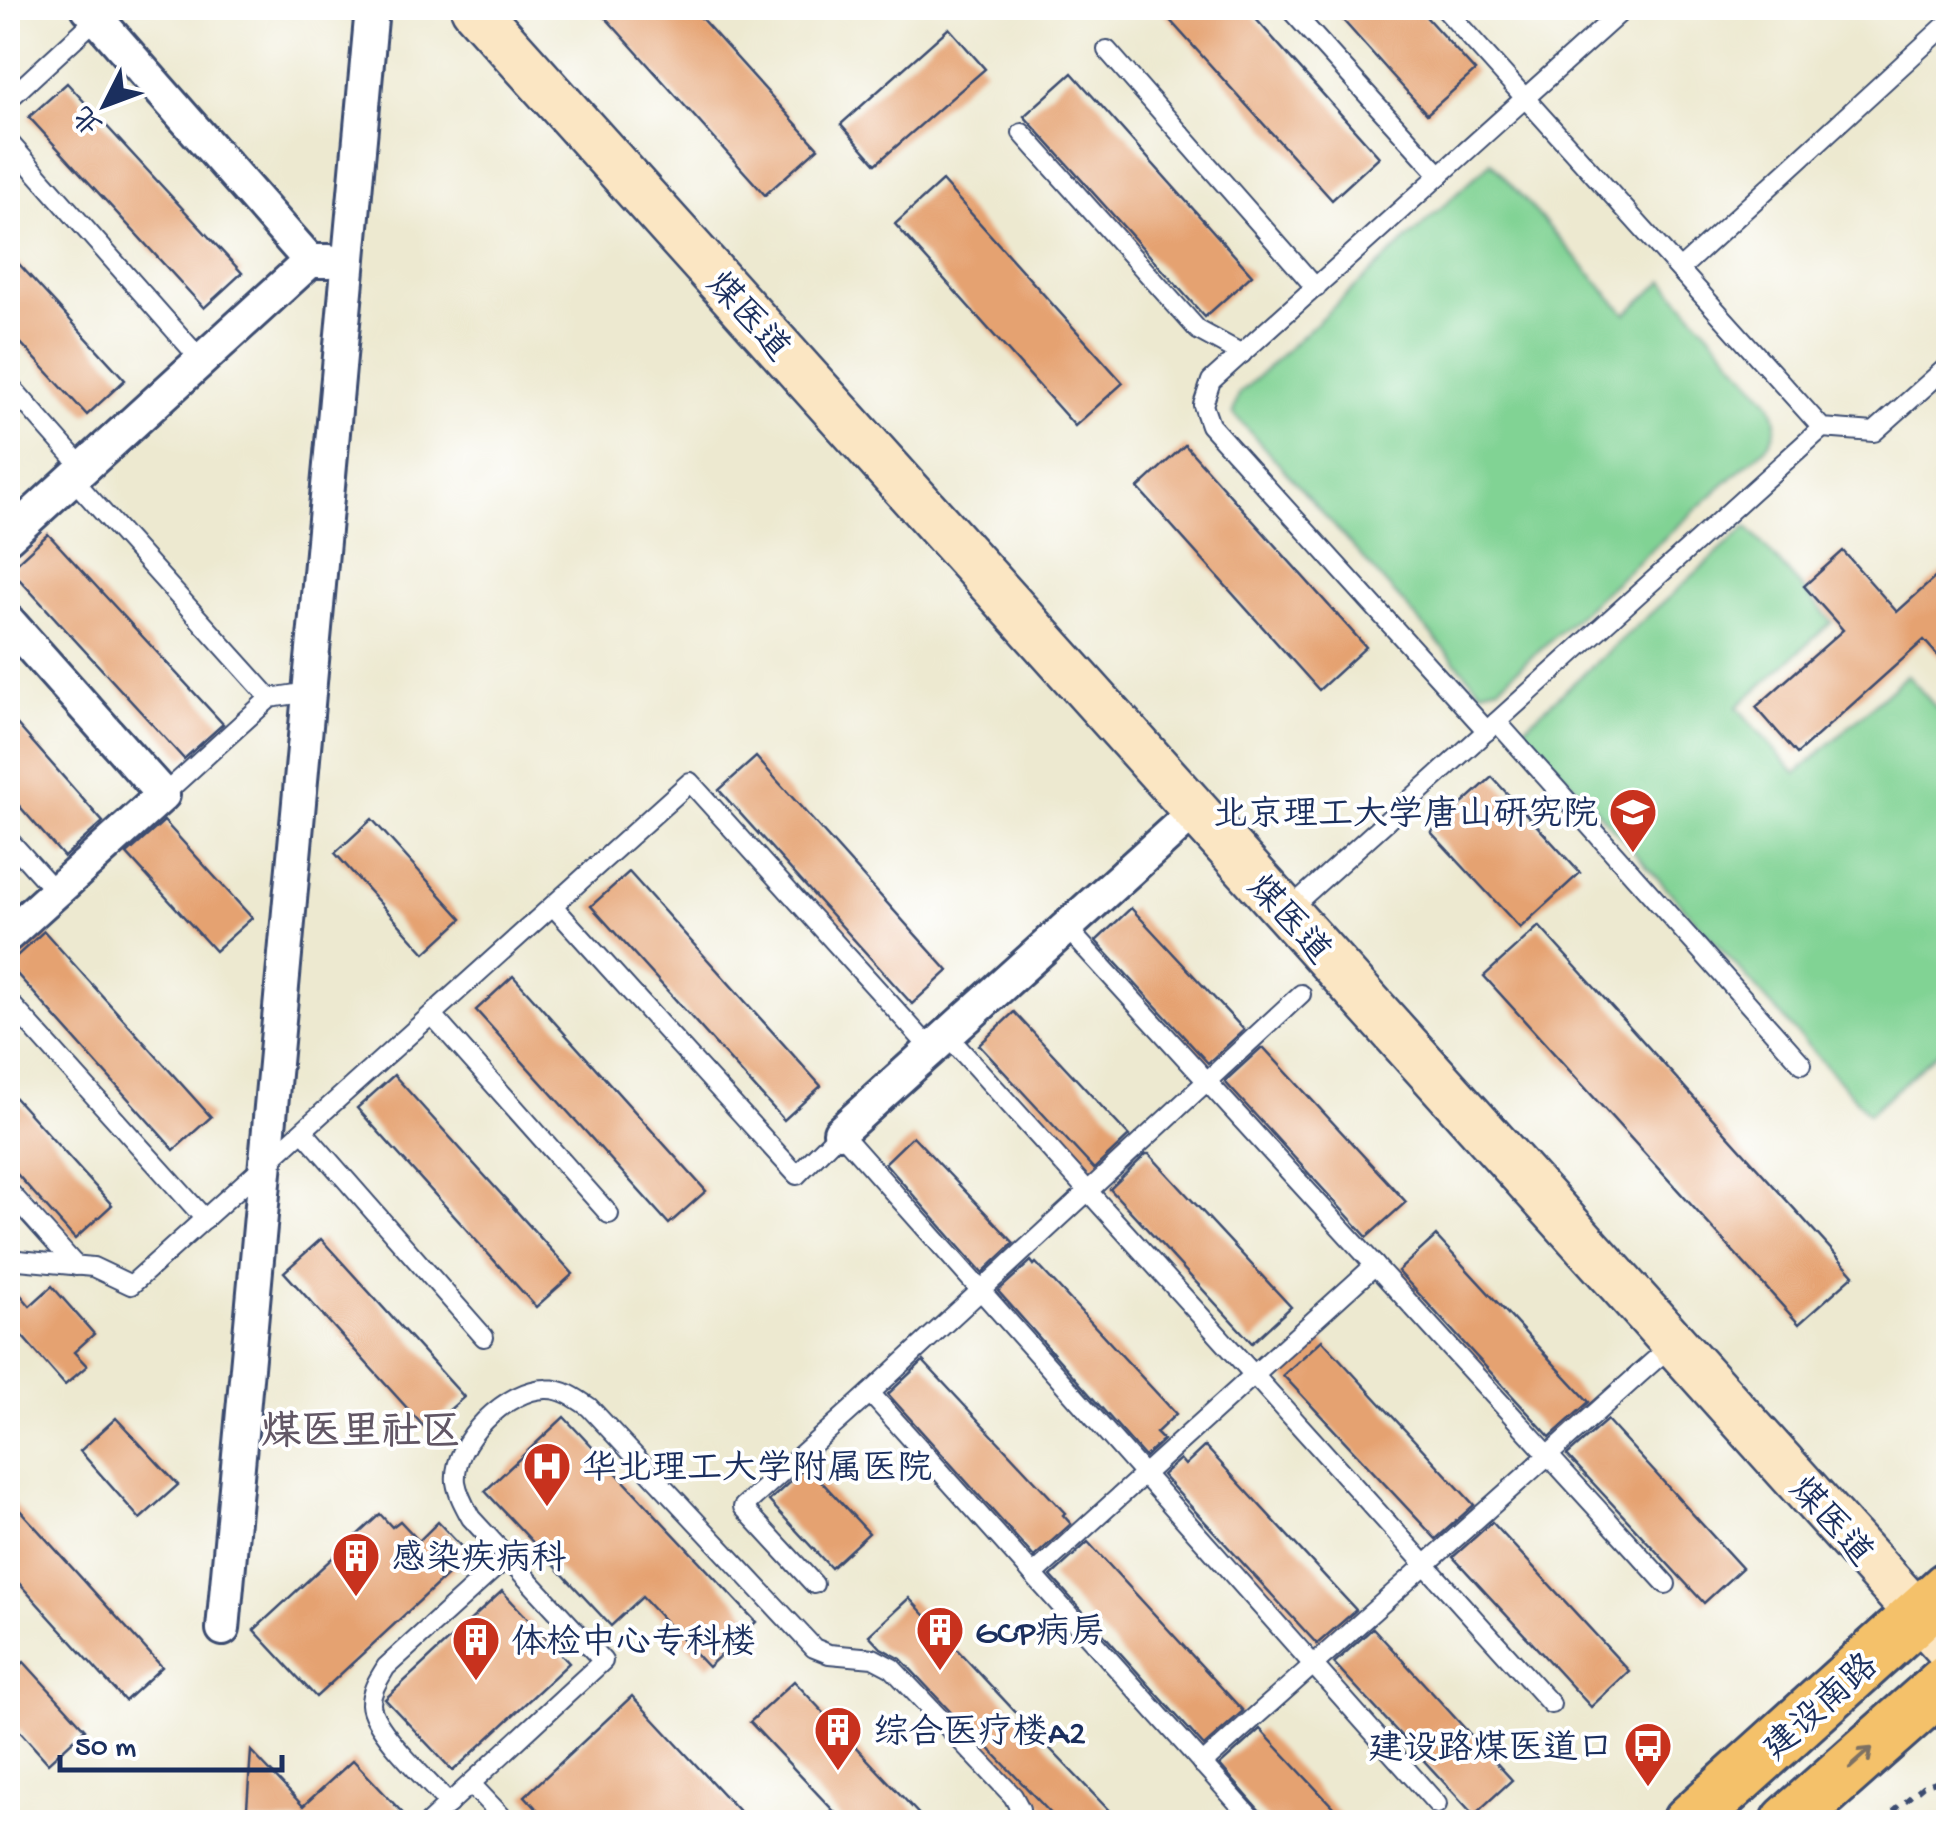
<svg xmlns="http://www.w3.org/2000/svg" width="1956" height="1830" viewBox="0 0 1956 1830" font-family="'Gochi Hand','LXGW WenKai TC',sans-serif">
	<rect width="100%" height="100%" fill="#fff"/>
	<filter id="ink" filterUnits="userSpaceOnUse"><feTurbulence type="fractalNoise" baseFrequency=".01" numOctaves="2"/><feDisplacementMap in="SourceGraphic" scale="20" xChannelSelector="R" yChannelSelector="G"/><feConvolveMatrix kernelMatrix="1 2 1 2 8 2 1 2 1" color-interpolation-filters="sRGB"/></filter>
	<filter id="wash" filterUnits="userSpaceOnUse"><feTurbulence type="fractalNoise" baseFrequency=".0048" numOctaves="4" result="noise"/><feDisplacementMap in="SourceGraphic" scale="40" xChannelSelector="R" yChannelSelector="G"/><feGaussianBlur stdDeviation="2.25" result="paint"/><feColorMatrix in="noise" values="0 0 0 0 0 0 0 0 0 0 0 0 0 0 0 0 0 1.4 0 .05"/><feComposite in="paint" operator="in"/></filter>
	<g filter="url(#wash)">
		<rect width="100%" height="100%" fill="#ede9d0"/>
		<!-- green -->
		<g fill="#81d394" stroke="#4e8179" stroke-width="2.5">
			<path d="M1491,162L1626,314L1664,281L1770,402C1779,421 1778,430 1766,447L1499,686L1481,690L1233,413L1239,394Z"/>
			<path d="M1747,527L1832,622L1737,707L1796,774L1907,675L1948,721V1043L1869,1114L1523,728Z"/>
		</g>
		<g id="blocks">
			<!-- building -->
			<g fill="#e5a271">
				<path d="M597,8H692L818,148L765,195Z"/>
				<path d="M1159,8H1246L1379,157L1332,200Z"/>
				<path d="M1332,8H1418L1475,71L1427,114Z"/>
				<path d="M949,28L985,69L876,164L841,124Z"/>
				<path d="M1072,73L1252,275L1205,317L1024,116Z"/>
				<path d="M67,83L242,273L204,308L29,117Z"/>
				<path d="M942,181L1123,383L1075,426L895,224Z"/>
				<path d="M8,252L125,380L87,415L8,329Z"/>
				<path d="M1185,445L1366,647L1319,690L1138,488Z"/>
				<path d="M48,534L223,724L184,759L10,569Z"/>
				<path d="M1843,551L1897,612L1948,566V667L1924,640L1797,754L1756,707L1843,630L1804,586Z"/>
				<path d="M8,714L103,822L64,857L8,793Z"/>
				<path d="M756,757L948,971L912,1004L719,790Z"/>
				<path d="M1492,777L1580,873L1520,928L1431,832Z"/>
				<path d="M372,819L462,919L425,953L335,853Z"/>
				<path d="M164,821L252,918L215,951L127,854Z"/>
				<path d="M629,872L821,1086L784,1120L591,906Z"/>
				<path d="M1131,908L1244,1030L1208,1063L1096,941Z"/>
				<path d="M1539,926L1854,1275L1799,1324L1484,976Z"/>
				<path d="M44,931L211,1117L174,1150L8,964Z"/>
				<path d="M513,976L706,1191L669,1224L476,1010Z"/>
				<path d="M1014,1012L1129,1136L1094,1169L979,1045Z"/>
				<path d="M1261,1048H1264L1406,1202L1367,1237L1226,1083L1225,1081Z"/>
				<path d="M394,1075L573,1274L536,1307L357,1108Z"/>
				<path d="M8,1090L112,1205L75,1239L8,1164Z"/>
				<path d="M913,1136L1014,1243L982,1273L885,1163Z"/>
				<path d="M1146,1154H1149L1291,1307L1252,1343L1110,1189Z"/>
				<path d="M1436,1236L1589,1402L1550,1437L1398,1271Z"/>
				<path d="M321,1239L464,1397L427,1430L284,1272Z"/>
				<path d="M1031,1261L1034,1265L1036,1263L1176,1414L1156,1433L1163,1440L1145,1457L998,1291Z"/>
				<path d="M52,1286L94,1334L74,1352L87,1366L65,1385L8,1320V1305L20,1294L30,1306Z"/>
				<path d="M1322,1340L1474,1505L1436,1539L1283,1375Z"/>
				<path d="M923,1361L1065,1513L1063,1515L1071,1524L1034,1557L888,1394Z"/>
				<path d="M564,1417L756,1622L708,1667L642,1597L611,1626L485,1491Z"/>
				<path d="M116,1418L178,1485L140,1519L80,1451Z"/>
				<path d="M1607,1420L1742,1568L1704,1603L1567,1455Z"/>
				<path d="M1205,1446L1356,1610L1317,1644L1162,1475L1180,1459L1185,1465Z"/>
				<path d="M807,1466L869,1533L831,1568L769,1501Z"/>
				<path d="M8,1497L162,1667L125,1701L8,1571Z"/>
				<path d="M380,1514L392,1527L400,1521L419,1541L438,1522L469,1555L316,1697L254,1630Z"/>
				<path d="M1492,1522L1629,1671L1591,1707L1453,1557Z"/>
				<path d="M1088,1542L1243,1711L1204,1746L1051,1576Z"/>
				<path d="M502,1591L569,1663L453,1771L385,1699Z"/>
				<path d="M909,1598L1035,1733L1120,1822H1059L979,1738L977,1740L901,1659L881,1648L869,1635Z"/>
				<path d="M1373,1628L1512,1780L1474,1815L1334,1663Z"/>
				<path d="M24,1662L85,1729L48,1763L8,1718V1677Z"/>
				<path d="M794,1681L926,1822H844L750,1722Z"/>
				<path d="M632,1696L749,1822H549L525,1796Z"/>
				<path d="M1260,1729L1347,1822H1270L1267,1819L1220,1765Z"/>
				<path d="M251,1751L303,1806L353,1760L411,1822H246Z"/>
			</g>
		</g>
	</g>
	<g filter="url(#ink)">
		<use href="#blocks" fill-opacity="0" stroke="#3a4b6f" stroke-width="2.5"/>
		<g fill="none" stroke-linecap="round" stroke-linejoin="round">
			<!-- lane casing -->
			<g stroke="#3a4b6f" stroke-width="22">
				<g id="lane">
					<path d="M1289,8L1440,175"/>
					<path d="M1444,8L1822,428L1874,432L1948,366"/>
					<path d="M1107,50L1316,288"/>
					<path d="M8,100L97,18"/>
					<path d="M1022,133L1198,330L1242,354"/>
					<path d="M8,141L201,360"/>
					<path d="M1680,269L1948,23"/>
					<path d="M8,383L83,468"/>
					<path d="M72,478L270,698"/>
					<path d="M1497,722L1802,1064"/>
					<path d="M1487,731L1210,425L1203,405L1211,381L1625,8"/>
					<path d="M163,795L270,698L309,692"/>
					<path d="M8,839L56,892"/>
					<path d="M553,906L797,1175L840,1132L1437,1804"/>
					<path d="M1286,912L1822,428"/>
					<path d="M1066,927L1666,1584"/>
					<path d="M14,1007L205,1219"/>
					<path d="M432,1015L609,1214"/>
					<path d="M947,1035L1551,1704"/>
					<path d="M303,1131L484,1337"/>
					<path d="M8,1190L76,1266"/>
					<path d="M8,1259L93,1267L131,1285L690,782L931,1049"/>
					<path d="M870,1393L1255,1822"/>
					<path d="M1033,1575L1375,1265"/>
					<path d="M814,1584L743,1507L870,1393L1301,994"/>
					<path d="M1202,1764L1674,1343"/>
					<path d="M471,1784L507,1822"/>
					<path d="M449,1804C431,1784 372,1729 371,1704C371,1690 379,1679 386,1667L507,1557"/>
					<path d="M429,1822L603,1661L471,1518C465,1507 458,1495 456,1482C452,1442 508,1388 547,1389C563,1389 576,1398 589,1407L814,1648L829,1654L873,1658L892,1668L1013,1796L1020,1809L1021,1822"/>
				</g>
			</g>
			<!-- street casing -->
			<g stroke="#3a4b6f" stroke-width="38">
				<g id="street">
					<path d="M88,8L310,261H329"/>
					<path d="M8,537L310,261"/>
					<path d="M8,621L163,795L8,935"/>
					<path d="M840,1132L1195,811"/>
					<path d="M223,1629L372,8"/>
				</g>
			</g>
			<!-- secondary casing -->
			<g stroke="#3a4b6f" stroke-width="50">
				<path id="secondary" d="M474,8L1948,1648"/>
			</g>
			<!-- primary casing -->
			<g stroke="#3a4b6f" stroke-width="58">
				<g id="primary">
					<path d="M1689,1822L1948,1588"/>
					<path d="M1788,1822L1948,1680"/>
				</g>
			</g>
			<!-- path -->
			<path stroke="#3a4b6f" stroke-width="5" stroke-dasharray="8 8" stroke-linecap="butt" d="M1881,1822L1923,1786L1948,1777"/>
			<!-- lane -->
			<use href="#lane" stroke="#fff" stroke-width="18"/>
			<!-- street -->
			<use href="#street" stroke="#fff" stroke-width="32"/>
			<!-- secondary -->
			<use href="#secondary" stroke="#fbe6c3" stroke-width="45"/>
			<!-- primary -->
			<use href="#primary" stroke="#f4c16a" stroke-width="52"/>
		</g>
		<!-- one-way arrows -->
		<defs><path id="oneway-shaft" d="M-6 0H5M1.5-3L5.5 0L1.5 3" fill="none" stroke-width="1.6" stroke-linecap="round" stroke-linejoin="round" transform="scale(2.5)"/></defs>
		<use stroke="#7d7163" href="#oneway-shaft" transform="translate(1861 1758) rotate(-42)"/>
	</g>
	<!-- icons -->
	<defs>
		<g id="university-pin" transform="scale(2.5)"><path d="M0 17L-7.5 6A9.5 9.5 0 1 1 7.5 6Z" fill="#c8321e" stroke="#fff"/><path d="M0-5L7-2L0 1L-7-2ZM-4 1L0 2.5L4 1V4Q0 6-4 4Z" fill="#fff"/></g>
		<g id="hospital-pin" transform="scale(2.5)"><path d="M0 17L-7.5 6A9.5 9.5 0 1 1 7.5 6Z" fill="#c8321e" stroke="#fff"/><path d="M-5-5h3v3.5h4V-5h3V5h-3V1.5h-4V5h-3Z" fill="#fff"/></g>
		<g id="building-pin" transform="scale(2.5)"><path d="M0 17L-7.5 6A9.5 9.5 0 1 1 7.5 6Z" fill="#c8321e" stroke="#fff"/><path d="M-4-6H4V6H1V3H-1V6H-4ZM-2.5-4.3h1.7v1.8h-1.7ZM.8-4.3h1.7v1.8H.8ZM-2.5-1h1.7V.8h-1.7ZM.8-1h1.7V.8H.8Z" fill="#fff"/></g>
		<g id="bus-pin" transform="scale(2.5)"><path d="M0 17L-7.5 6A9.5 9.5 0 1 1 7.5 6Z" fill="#c8321e" stroke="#fff"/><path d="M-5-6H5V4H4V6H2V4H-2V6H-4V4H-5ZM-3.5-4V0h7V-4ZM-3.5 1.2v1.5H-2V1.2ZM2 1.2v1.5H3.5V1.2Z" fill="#fff"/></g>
	</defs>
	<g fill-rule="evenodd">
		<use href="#university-pin" x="1633" y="812"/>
		<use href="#hospital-pin" x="547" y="1466"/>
		<use href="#building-pin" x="356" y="1556"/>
		<use href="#building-pin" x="940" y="1630"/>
		<use href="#building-pin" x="476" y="1640"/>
		<use href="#building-pin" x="838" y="1730"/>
		<use href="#bus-pin" x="1648" y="1746"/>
	</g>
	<g text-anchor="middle" stroke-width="8" stroke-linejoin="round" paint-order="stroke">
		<!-- street labels -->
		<g font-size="35" fill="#1b2f5e" stroke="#fff">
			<text transform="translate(750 315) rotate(48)" y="12">煤医道</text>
			<text transform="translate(1291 918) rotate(48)" y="12">煤医道</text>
			<text transform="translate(1833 1520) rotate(48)" y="12">煤医道</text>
			<text transform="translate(1819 1705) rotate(-42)" y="12">建设南路</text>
		</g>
		<!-- poi labels -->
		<g font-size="35" fill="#1b2f5e" stroke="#fff" text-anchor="start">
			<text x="1598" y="824" text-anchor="end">北京理工大学唐山研究院</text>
			<text x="582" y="1478">华北理工大学附属医院</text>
			<text x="391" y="1568">感染疾病科</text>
			<text x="975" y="1642">GCP病房</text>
			<text x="511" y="1652">体检中心专科楼</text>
			<text x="873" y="1742">综合医疗楼A2</text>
			<text x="1613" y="1758" text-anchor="end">建设路煤医道口</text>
		</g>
		<!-- quarter labels -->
		<g font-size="40" font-weight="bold" fill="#625765" stroke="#fff">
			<text x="361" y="1443">煤医里社区</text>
		</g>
	</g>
	<!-- margin -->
	<rect width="1956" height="1830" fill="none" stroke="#fff" stroke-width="40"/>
	<!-- north arrow -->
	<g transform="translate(105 105) rotate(228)" stroke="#ffffff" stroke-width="8" paint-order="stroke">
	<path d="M0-8L18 38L0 25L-18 38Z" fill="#1b2f5e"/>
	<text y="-15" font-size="28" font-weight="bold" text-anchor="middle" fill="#1b2f5e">北</text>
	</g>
	<!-- scale -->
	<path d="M60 1755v15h222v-15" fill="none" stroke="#1b2f5e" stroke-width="5"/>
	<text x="75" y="1755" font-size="30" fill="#1b2f5e" stroke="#ffffff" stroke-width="8" paint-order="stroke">50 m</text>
</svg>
